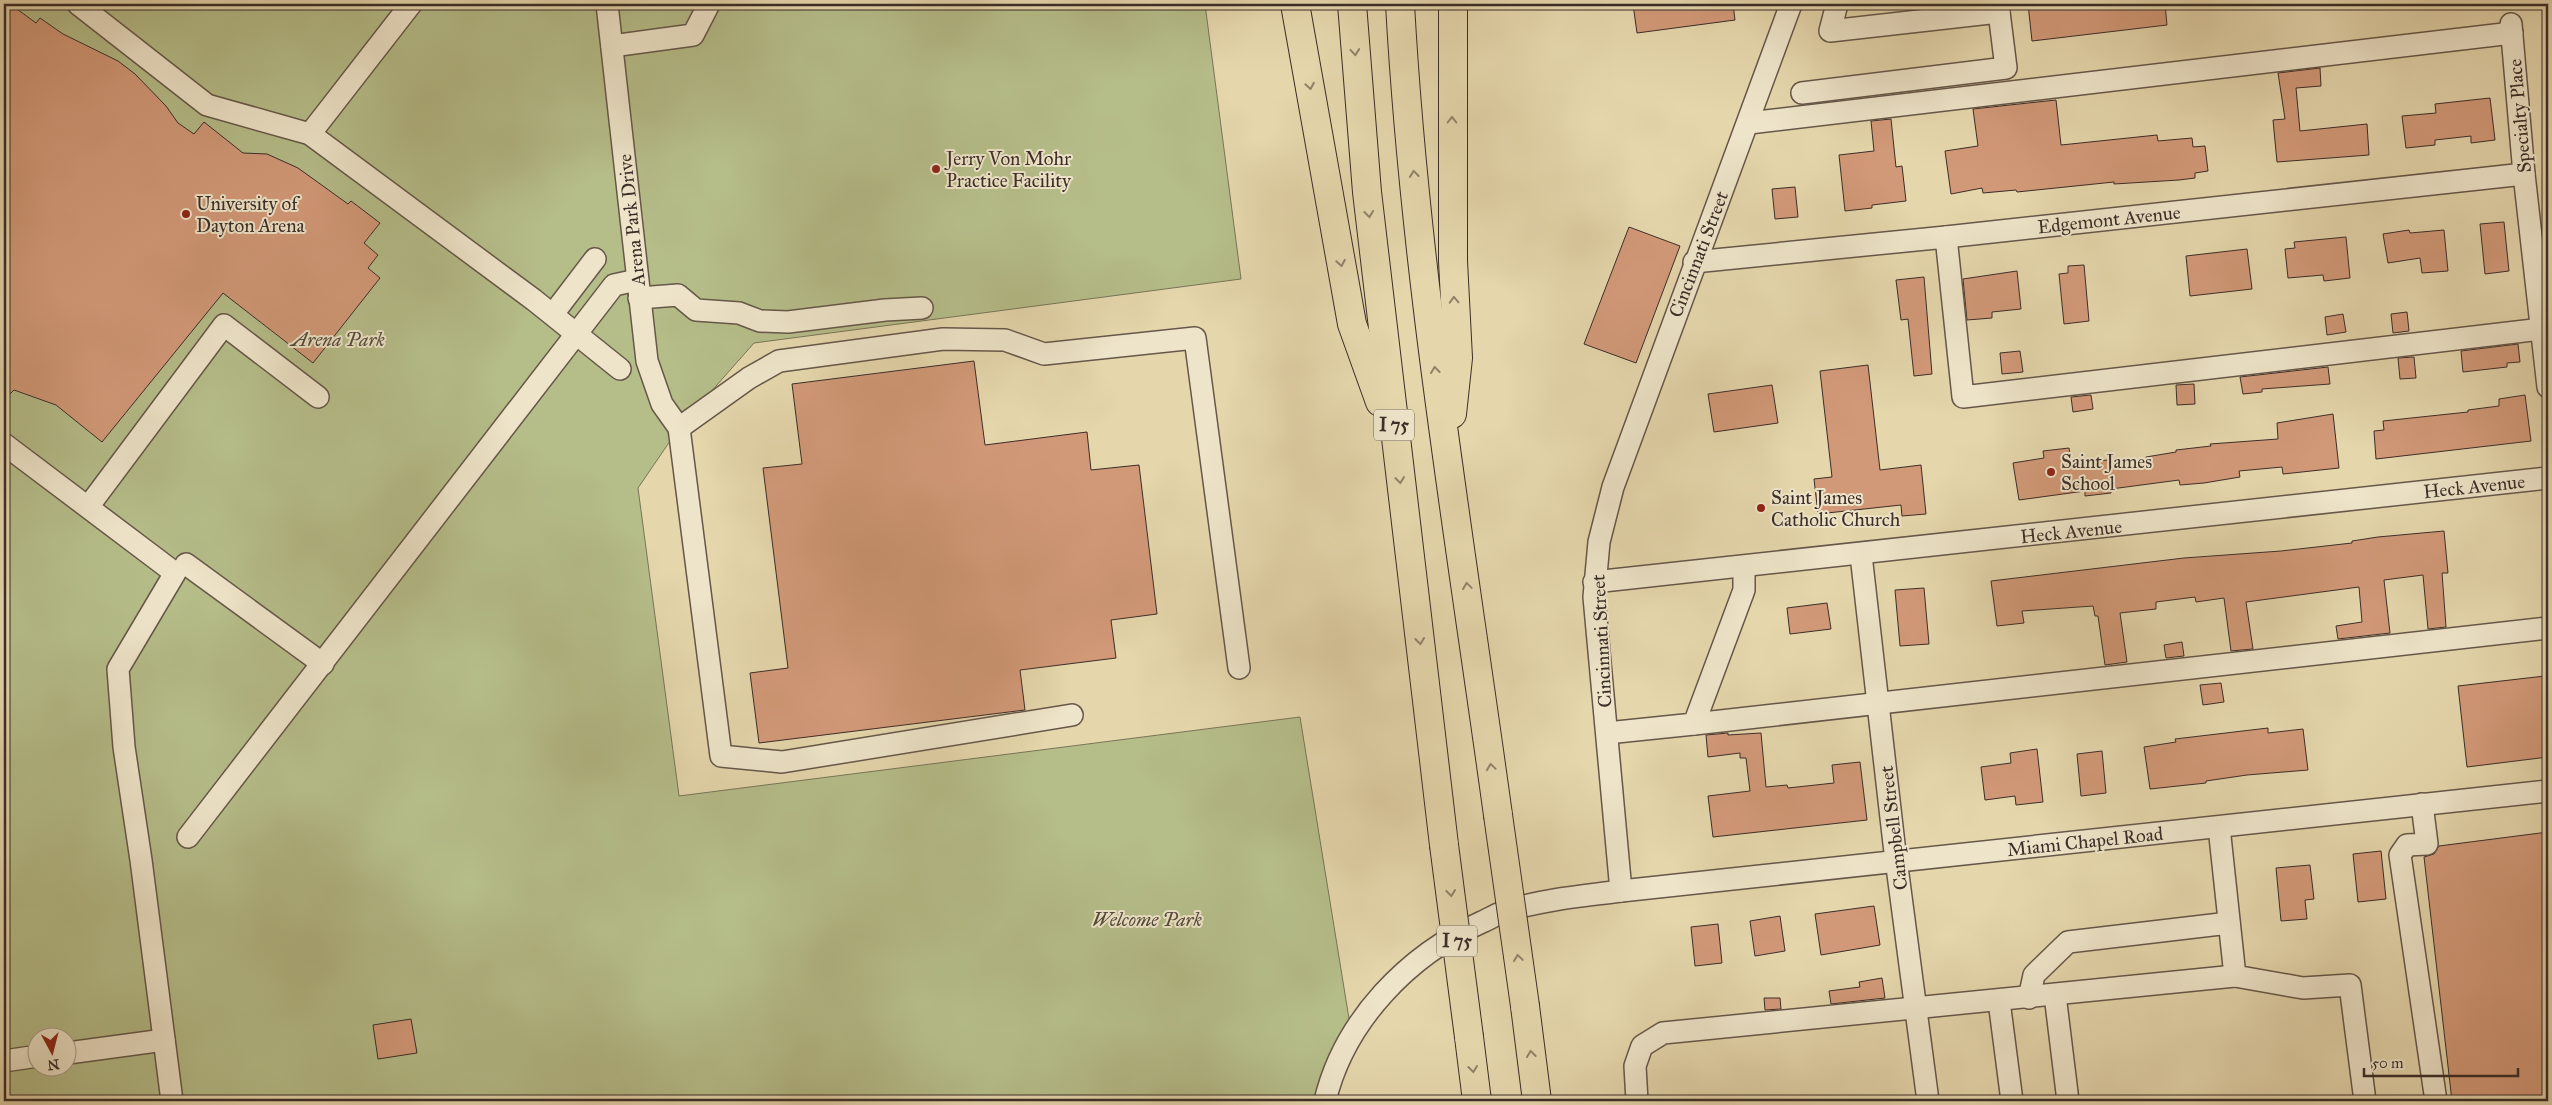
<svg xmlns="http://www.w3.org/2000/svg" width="2552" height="1105" viewBox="0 0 2552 1105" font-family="'IM FELL Great Primer',serif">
	<rect width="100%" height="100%" fill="#e5d6ac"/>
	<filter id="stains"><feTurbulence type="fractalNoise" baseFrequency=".004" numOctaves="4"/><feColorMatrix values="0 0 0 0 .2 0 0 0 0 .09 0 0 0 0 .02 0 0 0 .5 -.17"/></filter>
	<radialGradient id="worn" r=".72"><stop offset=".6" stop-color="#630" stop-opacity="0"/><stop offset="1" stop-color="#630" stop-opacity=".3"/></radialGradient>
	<!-- green -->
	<path fill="#b5bd89" stroke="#787558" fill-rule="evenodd" d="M4,4H1205L1241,279L754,343L679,428L638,488L679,796L1300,717L1352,1037L1325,1101H4ZM38,1038H68V1068H38Z"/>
	<!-- building -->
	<g fill="#d29978" stroke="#3b2d28">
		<path d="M4,4H10L36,23L40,18L63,34L118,61L135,74L166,106L178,123L194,134L204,122L243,153L267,154L298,168L348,204L351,201L380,223L364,243L378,255L368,268L380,278L313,363L223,293L102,442L56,405L14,390L4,400Z"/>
		<path d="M1633,4H1733L1735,20L1637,33Z"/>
		<path d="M2028,4H2165L2167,25L2032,41Z"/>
		<path d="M2320,68L2321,86L2296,88L2300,131L2367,124L2369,155L2277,162L2273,120L2285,119L2278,73Z"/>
		<path d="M2490,98L2495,140L2471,143V136L2435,140V145L2406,148L2402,116L2436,113L2435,104Z"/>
		<path d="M2056,100L2061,145L2157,135L2158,141L2192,138L2193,147L2205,146L2208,171L2195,173V178L2179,180L2114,184V182L2017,192L2016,190L1983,193L1982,188L1951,194L1945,151L1978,146L1973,109Z"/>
		<path d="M1891,119L1896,167L1902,166L1906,201L1872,205V208L1845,211L1839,155L1874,151L1871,121Z"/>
		<path d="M1795,187L1798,217L1775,219L1772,189Z"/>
		<path d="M2504,222L2509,271L2485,274L2480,224Z"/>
		<path d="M1629,227L1680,246L1636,363L1584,344Z"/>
		<path d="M2409,230L2410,233L2444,230L2448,271L2422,273L2420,258L2388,263L2383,234Z"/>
		<path d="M2346,237L2350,278L2324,281L2323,275L2288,278L2285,249L2295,248L2294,242Z"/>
		<path d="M2247,249L2252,289L2190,296L2186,256Z"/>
		<path d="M2084,265L2089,321L2064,324L2059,274L2068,273V266Z"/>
		<path d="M2017,271L2021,309L1992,312V318L1967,320L1963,279Z"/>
		<path d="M1924,277L1932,374L1914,376L1908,319L1901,320L1896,280Z"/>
		<path d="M2407,312L2409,331L2393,333L2391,314Z"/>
		<path d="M2343,314L2346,332L2327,335L2325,317Z"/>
		<path d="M2518,344L2520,362L2507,363V367L2463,372L2461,351Z"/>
		<path d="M2020,351L2023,372L2002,374L2000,353Z"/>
		<path d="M2414,357L2416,378L2400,379L2398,358Z"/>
		<path d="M974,361L985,445L1087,432L1091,470L1139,465L1157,614L1111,620L1116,658L1020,670L1025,710L759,743L750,673L788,668L763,468L802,464L792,384Z"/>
		<path d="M1868,365L1880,470L1921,465L1926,514L1902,516L1901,505L1818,514L1814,479L1832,477L1820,371Z"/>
		<path d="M2328,367L2330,384L2262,389V392L2243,394L2240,377Z"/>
		<path d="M2194,384L2195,404L2177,405L2176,385Z"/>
		<path d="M1772,385L1778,423L1714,432L1708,394Z"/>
		<path d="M2091,395L2093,409L2073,412L2071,397Z"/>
		<path d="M2525,395L2531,441L2376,459L2374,431L2384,430L2383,421L2468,412V410L2499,406V399Z"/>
		<path d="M2333,414L2339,468L2283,474L2282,467L2239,471L2240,477L2204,483L2180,485L2179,480L2111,489V493L2085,496V491L2019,500L2013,463L2044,458L2043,451L2069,448L2072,463L2108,460V464L2147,459L2146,457L2176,452V450L2211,446L2210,444L2278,439L2277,423Z"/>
		<path d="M2444,531L2448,573H2442L2446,627L2428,629L2423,575L2384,580L2390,633L2338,639L2336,626L2362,622L2359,587L2246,602L2253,649L2231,651L2224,598L2196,602L2195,597L2156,602V609L2120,613L2127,662L2105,665L2098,616H2095L2093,606L2022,611L2024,623L1997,626L1991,581L2184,558L2281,551L2352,543V541L2378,537Z"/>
		<path d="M1924,588L1929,644L1900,646L1895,590Z"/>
		<path d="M1827,603L1831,629L1790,634L1787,608Z"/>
		<path d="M2182,642L2184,656L2166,658L2164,645Z"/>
		<path d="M2545,676L2548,704V757L2467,767L2458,686Z"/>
		<path d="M2221,683L2224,702L2203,705L2200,685Z"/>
		<path d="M2268,728V733L2303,729L2308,770L2247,775L2206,781V783L2150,789L2144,747L2176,742L2175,739Z"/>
		<path d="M1728,733V735L1761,733L1766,787L1787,785L1788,788L1834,783L1832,765L1860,762L1867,820L1713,837L1708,796L1750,791L1746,758H1740V753L1708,757L1706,735Z"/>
		<path d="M2037,749L2043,802L2016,805L2015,796L1985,800L1981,767L2011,763L2010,753Z"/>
		<path d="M2102,751L2106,793L2081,796L2077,754Z"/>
		<path d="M2548,832V1101H2452L2424,857L2434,854L2439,846Z"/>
		<path d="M2381,851L2386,899L2358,902L2353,854Z"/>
		<path d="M2310,865L2314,899L2305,900L2307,919L2281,921L2276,868Z"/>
		<path d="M1874,906L1880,945L1821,955L1815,914Z"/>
		<path d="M1780,916L1785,951L1755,956L1750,921Z"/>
		<path d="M1718,924L1722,963L1695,966L1691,927Z"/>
		<path d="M1882,978L1885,998L1831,1004L1829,991L1860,987L1859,982Z"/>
		<path d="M1764,998H1780L1781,1009L1765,1010Z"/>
		<path d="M411,1019L417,1053L378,1059L373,1025Z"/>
	</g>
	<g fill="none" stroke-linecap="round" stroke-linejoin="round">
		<!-- minor casing -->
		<g stroke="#665749" stroke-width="24">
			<g id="minor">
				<path d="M78,4L207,105L310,134L534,300L620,369"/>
				<path d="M607,4L647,361L662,404L679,428L721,756L782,762L1072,715"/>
				<path d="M1837,4L1830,31L1999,12"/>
				<path d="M2511,24L2524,174L2548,387"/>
				<path d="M612,46L693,35L709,4"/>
				<path d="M1802,93L2006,68L1998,4"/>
				<path d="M1749,123L2512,33"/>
				<path d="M310,134L411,4"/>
				<path d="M1946,237L1963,397L2542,329"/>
				<path d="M1694,262L1946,237L2524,174"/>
				<path d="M639,298L678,295L696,310L739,313L760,321L788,322L885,310L922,308"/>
				<path d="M553,314L595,259"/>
				<path d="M679,428L749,378L779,361L943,339L1005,340L1044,354L1195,338L1239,668"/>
				<path d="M4,444L175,573L118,669L124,747L141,860L172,1101"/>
				<path d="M88,507L224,325L318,397"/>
				<path d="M1861,555L1894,844L1928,1101"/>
				<path d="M186,564L323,664"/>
				<path d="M1594,582L2548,478"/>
				<path d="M1694,724L2548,628"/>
				<path d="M1607,733L1694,724L1744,590V567"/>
				<path d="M2422,804L2427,844L2407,845L2400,855L2436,1101"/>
				<path d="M2219,827L2235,976L2303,988L2350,985L2365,1101"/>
				<path d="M188,837L614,285L637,280"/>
				<path d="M1621,891L1594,597L1599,542L1613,487L1791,4"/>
				<path d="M2055,995L2068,1101"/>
				<path d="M2029,998L2034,975L2068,942L2229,923"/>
				<path d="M1999,1001L2012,1101"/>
				<path d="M68,1053L164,1040"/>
				<path d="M4,1061L38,1056"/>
				<path d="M1325,1101C1344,1021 1408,955 1482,922C1491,918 1500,912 1509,910C1546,899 1584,896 1621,891L2548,791"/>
				<path d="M1637,1101L1635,1066L1642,1046L1663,1033L2235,976"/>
			</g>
		</g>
		<!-- highway casing -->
		<g stroke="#3b2d28" stroke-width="30">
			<g id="highway">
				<path d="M1295,4L1352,324L1380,402"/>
				<path d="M1352,4L1367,192L1444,845"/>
				<path d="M1400,4C1415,276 1461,546 1498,815"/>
				<path d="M1452,414L1458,358L1453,261V4"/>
				<path d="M1525,1006L1537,1101"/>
				<path d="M1469,1037L1477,1101"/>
			</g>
		</g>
		<!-- minor -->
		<use href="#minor" stroke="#eee4c9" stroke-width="21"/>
		<!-- highway -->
		<use href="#highway" stroke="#e5d6ac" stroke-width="28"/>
		<!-- highway-bridge casing -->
		<g stroke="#3b2d28" stroke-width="30" stroke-linecap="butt">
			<g id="highway-bridge">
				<path d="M1498,815L1525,1006"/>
				<path d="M1444,845L1469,1037"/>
			</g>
		</g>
		<!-- highway-bridge -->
		<use href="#highway-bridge" stroke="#e5d6ac" stroke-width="28"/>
	</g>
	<!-- one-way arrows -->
	<defs><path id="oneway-chevron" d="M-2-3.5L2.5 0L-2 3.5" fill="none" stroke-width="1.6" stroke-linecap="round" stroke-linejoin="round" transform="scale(1.25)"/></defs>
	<g stroke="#90826a">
		<use href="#oneway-chevron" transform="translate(1355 52) rotate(85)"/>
		<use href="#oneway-chevron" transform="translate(1310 86) rotate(80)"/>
		<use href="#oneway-chevron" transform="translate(1452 120) rotate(-90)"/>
		<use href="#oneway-chevron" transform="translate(1414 174) rotate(-96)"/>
		<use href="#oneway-chevron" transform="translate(1369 214) rotate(84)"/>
		<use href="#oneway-chevron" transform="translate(1341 263) rotate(80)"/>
		<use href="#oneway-chevron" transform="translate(1454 300) rotate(-92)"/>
		<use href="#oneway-chevron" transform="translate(1435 370) rotate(-97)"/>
		<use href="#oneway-chevron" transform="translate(1400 480) rotate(83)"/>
		<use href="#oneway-chevron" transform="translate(1467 586) rotate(-98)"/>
		<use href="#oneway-chevron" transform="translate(1420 641) rotate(83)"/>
		<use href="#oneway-chevron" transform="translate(1491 767) rotate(-98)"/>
		<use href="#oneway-chevron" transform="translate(1451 893) rotate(83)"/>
		<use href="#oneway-chevron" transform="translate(1518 958) rotate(-98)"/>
		<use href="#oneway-chevron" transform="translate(1531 1054) rotate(-97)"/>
		<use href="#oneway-chevron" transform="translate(1473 1069) rotate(83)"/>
	</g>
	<!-- markers -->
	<g fill="#8f2418" stroke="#eee4c9" stroke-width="2">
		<circle cx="936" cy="169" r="5"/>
		<circle cx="186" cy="214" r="5"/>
		<circle cx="2051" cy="472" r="5"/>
		<circle cx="1761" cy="508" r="5"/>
	</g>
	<g text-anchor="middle" stroke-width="4" stroke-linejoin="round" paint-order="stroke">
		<!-- shield labels -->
		<g fill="#eee4c9" stroke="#716458" stroke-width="1">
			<rect x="1374" y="409.5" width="40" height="31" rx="4"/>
			<rect x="1437" y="925.5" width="40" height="31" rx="4"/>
		</g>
		<g font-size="18" font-weight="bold" fill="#3b2d28">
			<text x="1394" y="431">I 75</text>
			<text x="1457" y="947">I 75</text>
		</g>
		<!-- street labels -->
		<g font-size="19" fill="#3b2d28" stroke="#eee4c9">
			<text transform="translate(2519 116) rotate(-95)" y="7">Specialty Place</text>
			<text transform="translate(2109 219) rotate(-6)" y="7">Edgemont Avenue</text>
			<text transform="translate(631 220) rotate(-96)" y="7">Arena Park Drive</text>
			<text transform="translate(1698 254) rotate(-69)" y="7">Cincinnati Street</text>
			<text transform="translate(2474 486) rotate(-6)" y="7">Heck Avenue</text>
			<text transform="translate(2071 531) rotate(-6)" y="7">Heck Avenue</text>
			<text transform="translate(1601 641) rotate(-93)" y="7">Cincinnati Street</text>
			<text transform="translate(1893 828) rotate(-97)" y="7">Campbell Street</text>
			<text transform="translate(2085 841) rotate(-6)" y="7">Miami Chapel Road</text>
		</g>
		<!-- poi labels -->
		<g font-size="19" fill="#3b2d28" stroke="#eee4c9" text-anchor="start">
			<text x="946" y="165">Jerry Von Mohr<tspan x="946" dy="22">Practice Facility</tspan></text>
			<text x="196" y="210">University of<tspan x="196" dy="22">Dayton Arena</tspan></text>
			<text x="2061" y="468">Saint James<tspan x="2061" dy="22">School</tspan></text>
			<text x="1771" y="504">Saint James<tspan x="1771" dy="22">Catholic Church</tspan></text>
		</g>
		<!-- park labels -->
		<g font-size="19" font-style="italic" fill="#534a3b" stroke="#eee4c9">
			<text x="338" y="346">Arena Park</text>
			<text x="1147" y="926">Welcome Park</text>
		</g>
	</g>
	<!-- margin -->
	<rect width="2552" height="1105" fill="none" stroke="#e5d6ac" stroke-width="20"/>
	<rect x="5" y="5" width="2542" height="1095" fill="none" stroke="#3b2d28" stroke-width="2.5"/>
	<rect x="10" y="10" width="2532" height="1085" fill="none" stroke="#3b2d28"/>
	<!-- north arrow -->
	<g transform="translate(52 1052) rotate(173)"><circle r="24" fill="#eee4c9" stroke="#a69b89"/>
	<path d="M0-4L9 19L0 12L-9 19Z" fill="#8f2418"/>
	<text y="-8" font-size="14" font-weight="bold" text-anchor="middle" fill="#3b2d28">N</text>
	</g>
	<!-- scale -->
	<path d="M2364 1068v8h154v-8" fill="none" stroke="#3b2d28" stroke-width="2.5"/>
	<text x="2372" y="1068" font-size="15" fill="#3b2d28" stroke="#eee4c9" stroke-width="4" paint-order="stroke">50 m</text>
	<rect width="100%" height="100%" filter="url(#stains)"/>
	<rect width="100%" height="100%" fill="url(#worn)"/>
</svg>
